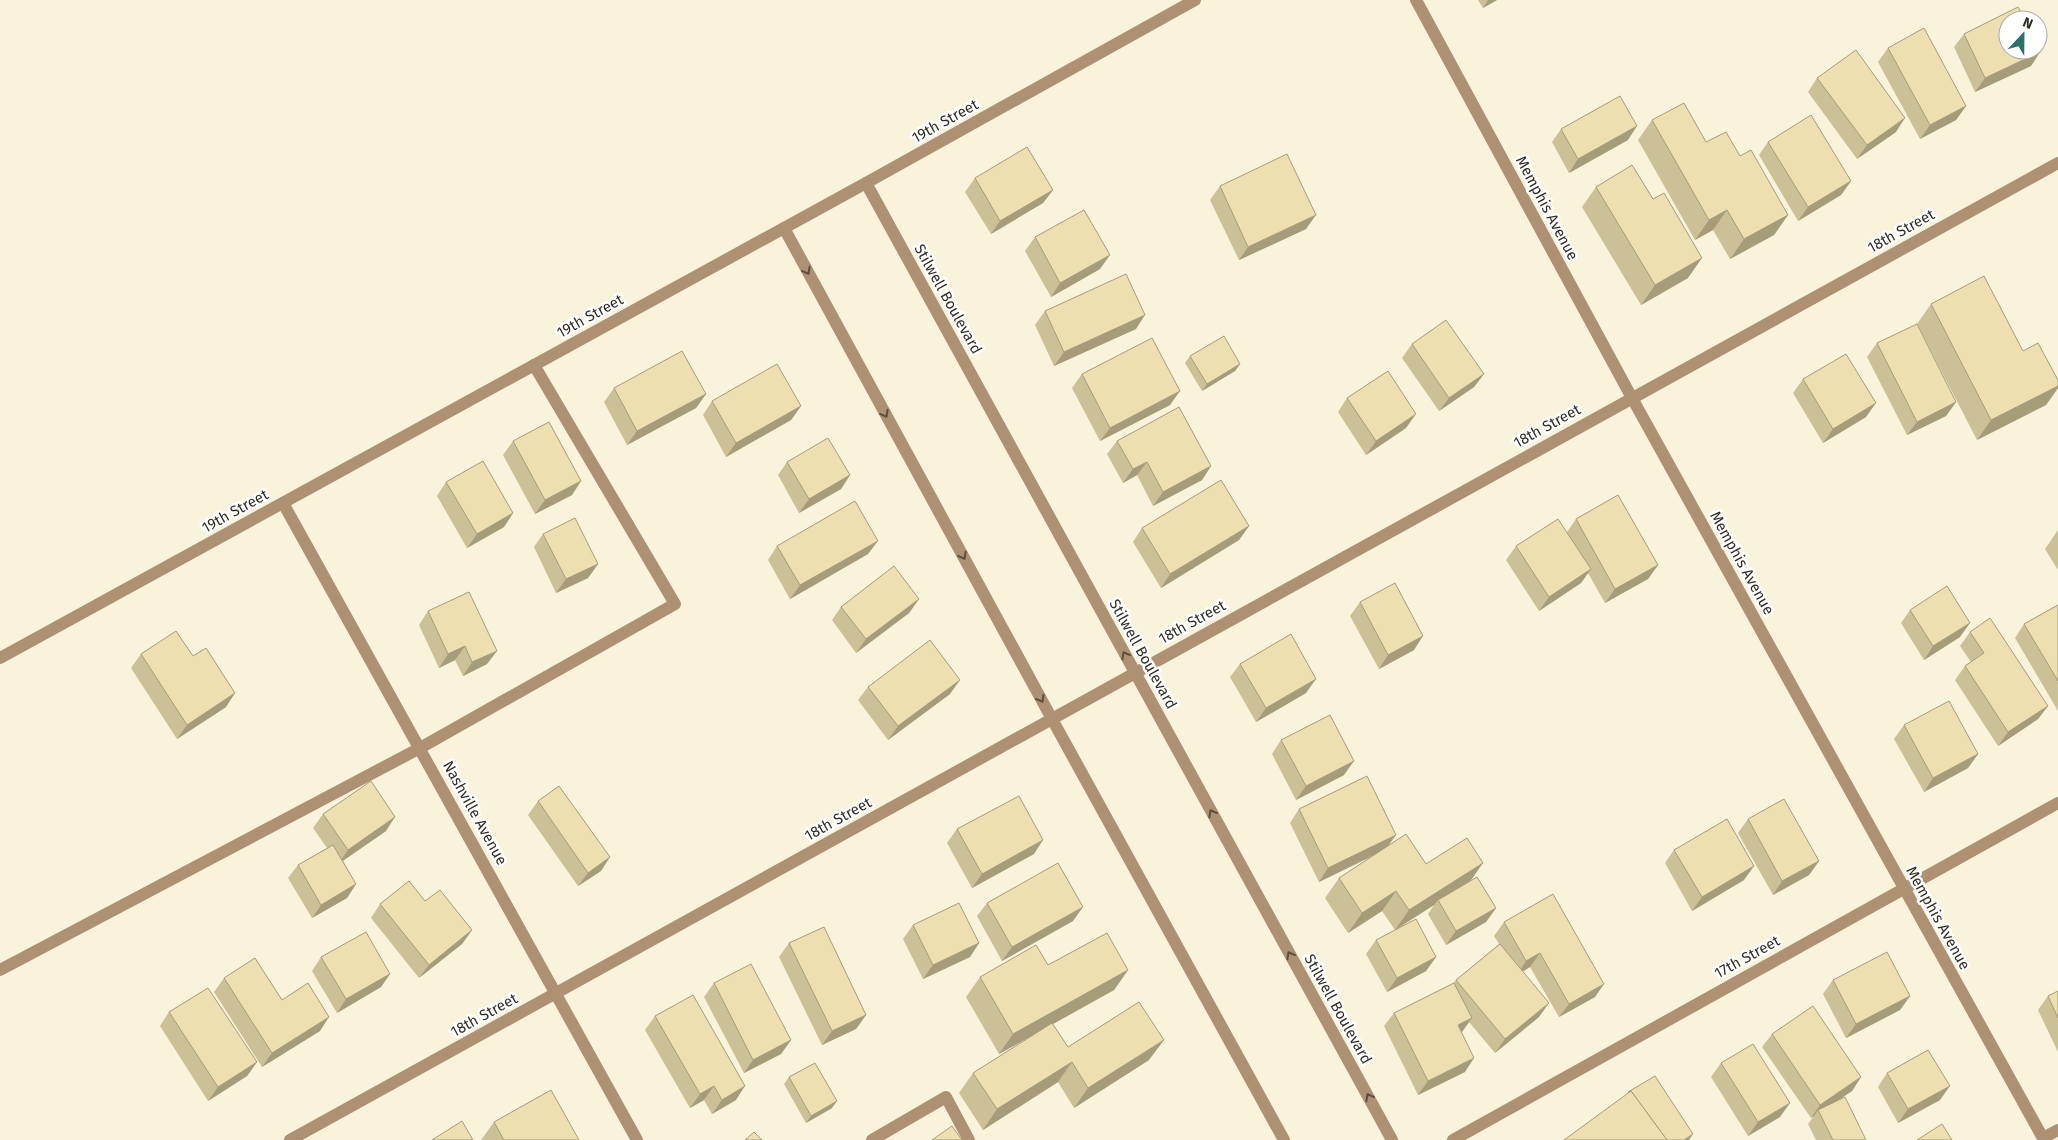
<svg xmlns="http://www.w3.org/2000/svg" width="2058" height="1140" viewBox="0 0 2058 1140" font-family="'Fira Sans',sans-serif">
	<rect width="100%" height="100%" fill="#faf3db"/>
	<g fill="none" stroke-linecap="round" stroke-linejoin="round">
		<!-- service -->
		<g stroke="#ae9172" stroke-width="12">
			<path d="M0,970L420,748L675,604L534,365"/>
			<path d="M2043,1138L2058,1130"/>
			<path d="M872,1140L946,1097L969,1140"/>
		</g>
		<!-- minor -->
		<g stroke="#ae9172" stroke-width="12">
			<path d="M1416,0L1632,398L2044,1140"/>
			<path d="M283,503L637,1140"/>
			<path d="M290,1140L2058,163"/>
			<path d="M1453,1140L2058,803"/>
		</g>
		<!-- tertiary -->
		<g stroke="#ae9172" stroke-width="12">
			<path d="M866,183L1392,1140"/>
			<path d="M784,228L1052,719L1284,1140"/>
			<path d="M0,658L866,183L1195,0"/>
		</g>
	</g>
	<!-- wall -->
	<g fill="#ccc096">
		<path d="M1478,0H1497L1483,8Z"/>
		<path d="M1964,34L2040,52L2031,66L1975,92L1954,47Z"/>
		<path d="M1888,48L1966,106L1956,120L1920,139L1878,62Z"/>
		<path d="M1817,78L1896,132L1857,159L1808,92Z"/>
		<path d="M1652,120L1740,156L1788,215L1774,235L1730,259L1713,230L1695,240L1638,140Z"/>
		<path d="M1561,129L1628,140L1569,173L1552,142Z"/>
		<path d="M1768,142L1851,181L1841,195L1798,221L1759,155Z"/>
		<path d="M975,178L1053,190L1043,203L991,234L965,192Z"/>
		<path d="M1220,186L1306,229L1239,260L1210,200Z"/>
		<path d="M1596,187L1653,199L1688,278L1641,305L1582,207Z"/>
		<path d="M1035,237L1100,269L1051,297L1025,251Z"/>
		<path d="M1931,304L2023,351L2058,380V388L2046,405L1977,440L1917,324Z"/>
		<path d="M1045,311L1136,329L1054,366L1035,325Z"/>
		<path d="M1877,343L1956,402L1946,416L1907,435L1867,357Z"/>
		<path d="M1412,344L1484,374L1474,387L1439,411L1402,358Z"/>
		<path d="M1190,356L1240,364L1235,371L1202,391L1185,363Z"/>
		<path d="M1082,374L1170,405L1100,441L1072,388Z"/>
		<path d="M1803,379L1866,417L1823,443L1793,393Z"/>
		<path d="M614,388L706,394L696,408L627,445L604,402Z"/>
		<path d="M1347,398L1406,428L1366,455L1338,412Z"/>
		<path d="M712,401L801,406L791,420L726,457L703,415Z"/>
		<path d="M513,441L581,481L572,495L535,514L503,455Z"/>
		<path d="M1117,441L1211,466L1202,480L1153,506L1137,475L1123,483L1107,454Z"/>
		<path d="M787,462L850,475L841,489L799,513L778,475Z"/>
		<path d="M446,482L513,513L504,527L467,548L437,496Z"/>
		<path d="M1576,519L1658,565L1648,579L1605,603L1588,573L1581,583L1539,611L1506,560L1516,546L1567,532Z"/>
		<path d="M1249,526L1239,540L1161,588L1133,542L1142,528Z"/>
		<path d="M2058,530V570L2045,549Z"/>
		<path d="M543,534L598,564L588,578L556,593L534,547Z"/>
		<path d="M777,546L868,554L790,599L768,560Z"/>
		<path d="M919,599L909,613L856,653L832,620L841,607Z"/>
		<path d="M1360,602L1414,650L1379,669L1350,616Z"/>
		<path d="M2058,605V711L2015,638L2024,624Z"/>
		<path d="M1910,610L1960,637L1924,660L1901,623Z"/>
		<path d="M428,611L487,664L463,676L455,660L439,668L419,625Z"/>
		<path d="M1970,632L2048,706L2038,719L1998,746L1955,680L1965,666L1971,662L1960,646Z"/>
		<path d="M141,654L226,707L177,739L131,668Z"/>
		<path d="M1240,664L1306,693L1256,722L1230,677Z"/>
		<path d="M868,687L950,694L888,740L858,700Z"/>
		<path d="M1904,725L1978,754L1968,768L1924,792L1894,739Z"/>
		<path d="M1281,740L1344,775L1296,800L1272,754Z"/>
		<path d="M538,801L601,871L578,886L528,815Z"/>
		<path d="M1299,809L1389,845L1426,864L1470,882L1496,908L1486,922L1446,945L1428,914L1434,905L1398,928L1436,957L1426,971L1387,992L1366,954L1376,940L1395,930L1382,911L1348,933L1325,898L1339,878L1373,856L1319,882L1290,823Z"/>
		<path d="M323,814L386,831L343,861L356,884L347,898L312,918L288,878L298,865L327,848L313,828Z"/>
		<path d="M1748,819L1819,861L1809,875L1773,895L1738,833Z"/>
		<path d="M957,829L1034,854L972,888L947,843Z"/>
		<path d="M1674,850L1744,880L1692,911L1665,863Z"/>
		<path d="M425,901L472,930L462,944L419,978L371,918L380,904Z"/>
		<path d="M987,903L1073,921L1002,961L977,916Z"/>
		<path d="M1504,922L1595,997L1559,1017L1530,967L1523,971L1539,1017L1495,1053L1469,1022L1461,1032L1465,1072L1418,1095L1384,1026L1394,1013L1453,983L1456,980L1499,944L1494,936Z"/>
		<path d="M913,925L979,943L970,957L923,979L903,939Z"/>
		<path d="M789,943L866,1015L856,1029L822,1045L779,957Z"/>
		<path d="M321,957L390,974L381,987L337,1013L312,971Z"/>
		<path d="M1048,965L1128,970L1114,990L1053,1024L1068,1047L1149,1060L1074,1108L1058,1082L983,1130L959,1093L973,1073L1042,1030L999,1054L966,997L980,977Z"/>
		<path d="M224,978L320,1031L262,1067L214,992Z"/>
		<path d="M1833,980L1910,996L1900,1010L1846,1038L1823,994Z"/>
		<path d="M714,983L791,1040L781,1054L744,1073L704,997Z"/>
		<path d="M2058,991V1052L2038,1010L2048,996Z"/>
		<path d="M169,1012L257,1062L247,1076L208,1101L160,1026Z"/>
		<path d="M655,1016L736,1100L712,1114L704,1100L690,1108L645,1030Z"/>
		<path d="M1772,1034L1861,1077L1852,1091L1835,1102L1866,1140H1816L1808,1124L1814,1116L1811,1118L1762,1047Z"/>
		<path d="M1721,1063L1780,1117L1748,1136L1711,1077Z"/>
		<path d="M1887,1073L1940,1100L1898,1123L1878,1087Z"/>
		<path d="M789,1077L832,1108L806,1123L784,1084Z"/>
		<path d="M494,1122L579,1140H481Z"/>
	</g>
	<!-- shaded-wall -->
	<g fill="#a69c7a">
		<path d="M1488,0H1497L1483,8Z"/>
		<path d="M2040,52L2031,66L1975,92L1985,78Z"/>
		<path d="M1966,106L1956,120L1920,139L1930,125Z"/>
		<path d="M1905,118L1896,132L1857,159L1867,145Z"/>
		<path d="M1637,126L1628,140L1569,173L1578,159Z"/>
		<path d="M1851,181L1841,195L1798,221L1808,207Z"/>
		<path d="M1053,190L1043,203L991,234L1000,221Z"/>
		<path d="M1727,210L1713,230L1695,240L1709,220Z"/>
		<path d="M1316,215L1306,229L1239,260L1248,247Z"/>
		<path d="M1788,215L1774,235L1730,259L1744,239Z"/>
		<path d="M1110,255L1100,269L1051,297L1060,283Z"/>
		<path d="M1702,258L1688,278L1641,305L1655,285Z"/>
		<path d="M1145,315L1136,329L1054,366L1064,352Z"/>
		<path d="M1240,364L1235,371L1202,391L1207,384Z"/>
		<path d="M1484,374L1474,387L1439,411L1449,398Z"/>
		<path d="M2058,386V388L2046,405L1977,440L1991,420Z"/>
		<path d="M1180,391L1170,405L1100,441L1110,428Z"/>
		<path d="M706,394L696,408L627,445L637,431Z"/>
		<path d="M1956,402L1946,416L1907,435L1917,422Z"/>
		<path d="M1876,403L1866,417L1823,443L1833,429Z"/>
		<path d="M801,406L791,420L726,457L736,443Z"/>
		<path d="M1416,414L1406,428L1366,455L1376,441Z"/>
		<path d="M1147,462L1137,475L1123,483L1133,469Z"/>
		<path d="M1211,466L1202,480L1153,506L1163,492Z"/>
		<path d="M850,475L841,489L799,513L809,499Z"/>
		<path d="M581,481L572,495L535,514L545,500Z"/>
		<path d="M513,513L504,527L467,548L477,534Z"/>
		<path d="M1249,526L1239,540L1161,588L1170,574Z"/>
		<path d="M878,541L868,554L790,599L800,585Z"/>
		<path d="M598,564L588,578L556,593L566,579Z"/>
		<path d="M1658,565L1648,579L1605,603L1615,589Z"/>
		<path d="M1591,569L1581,583L1539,611L1549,597Z"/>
		<path d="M919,599L909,613L856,653L866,639Z"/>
		<path d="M1970,623L1960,637L1924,660L1933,646Z"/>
		<path d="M1423,636L1414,650L1379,669L1388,655Z"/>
		<path d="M465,646L455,660L439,668L448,654Z"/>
		<path d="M497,651L487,664L463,676L472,662Z"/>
		<path d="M1316,679L1306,693L1256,722L1266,708Z"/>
		<path d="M960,680L950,694L888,740L898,726Z"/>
		<path d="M235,693L226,707L177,739L187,725Z"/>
		<path d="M2048,706L2038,719L1998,746L2008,732Z"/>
		<path d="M1978,754L1968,768L1924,792L1933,778Z"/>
		<path d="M1354,761L1344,775L1296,800L1306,786Z"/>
		<path d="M395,817L386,831L338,864L348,850Z"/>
		<path d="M1396,835L1386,849L1319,882L1328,868Z"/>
		<path d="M1043,840L1034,854L972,888L982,874Z"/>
		<path d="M610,857L601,871L578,886L588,873Z"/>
		<path d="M1819,861L1809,875L1773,895L1782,881Z"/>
		<path d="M1483,863L1469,883L1438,900L1434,905L1395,930L1409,910Z"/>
		<path d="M1754,866L1744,880L1692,911L1702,897Z"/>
		<path d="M356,884L347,898L312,918L321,905Z"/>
		<path d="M1396,891L1382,911L1348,933L1362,913Z"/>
		<path d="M1083,907L1073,921L1002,961L1012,947Z"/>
		<path d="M1496,908L1486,922L1446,945L1456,931Z"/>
		<path d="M472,930L462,944L419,978L429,965Z"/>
		<path d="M979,943L970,957L923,979L933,965Z"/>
		<path d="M1540,953L1530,967L1517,975L1526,961Z"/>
		<path d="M1436,957L1426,971L1387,992L1397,978Z"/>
		<path d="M1128,970L1114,990L999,1054L1013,1034Z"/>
		<path d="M390,974L381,987L337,1013L346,999Z"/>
		<path d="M1604,984L1595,997L1559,1017L1569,1004Z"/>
		<path d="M1910,996L1900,1010L1846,1038L1856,1024Z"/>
		<path d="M1549,1003L1539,1017L1495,1053L1505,1039Z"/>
		<path d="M866,1015L856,1029L822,1045L832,1031Z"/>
		<path d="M329,1017L320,1031L262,1067L272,1053Z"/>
		<path d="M1472,1018L1462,1032L1448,1039L1458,1025Z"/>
		<path d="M791,1040L781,1054L744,1073L753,1060Z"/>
		<path d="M1164,1040L1149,1060L1074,1108L1088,1088Z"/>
		<path d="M1474,1058L1465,1072L1418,1095L1428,1081Z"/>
		<path d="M257,1062L247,1076L208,1101L218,1087Z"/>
		<path d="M1072,1062L1058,1082L983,1130L997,1109Z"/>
		<path d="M1861,1077L1852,1091L1819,1113L1818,1110L1814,1116L1811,1118L1820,1105Z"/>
		<path d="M714,1086L704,1100L690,1108L700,1094Z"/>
		<path d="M745,1086L736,1100L712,1114L722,1100Z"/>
		<path d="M1950,1086L1940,1100L1898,1123L1908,1109Z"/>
		<path d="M837,1101L832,1108L806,1123L811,1116Z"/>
		<path d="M1790,1103L1780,1117L1748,1136L1758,1122Z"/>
		<path d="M1693,1134L1689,1140H1684Z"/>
	</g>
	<!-- building -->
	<g fill="#eddfaf" stroke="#a69c7a">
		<path d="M2018,7L2025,20H2008V50H2038V48L2040,52L1985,78L1964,34Z"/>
		<path d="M1924,28L1966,106L1930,125L1888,48Z"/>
		<path d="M1856,50L1905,118L1867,145L1817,78Z"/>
		<path d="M1620,96L1637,126L1578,159L1561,129Z"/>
		<path d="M1684,103L1706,142L1726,132L1740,156L1751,150L1788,215L1744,239L1727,210L1709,220L1652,120Z"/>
		<path d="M1811,115L1851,181L1808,207L1768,142Z"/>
		<path d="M1027,147L1053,190L1000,221L975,178Z"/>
		<path d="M1287,154L1316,215L1248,247L1220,186Z"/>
		<path d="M1632,165L1653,199L1664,193L1702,258L1655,285L1596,187Z"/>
		<path d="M1084,210L1110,255L1060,283L1035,237Z"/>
		<path d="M1126,274L1145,315L1064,352L1045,311Z"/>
		<path d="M1984,276L2023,351L2038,343L2058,380V386L1991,420L1931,304Z"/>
		<path d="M1446,320L1484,374L1449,398L1412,344Z"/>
		<path d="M1917,324L1956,402L1917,422L1877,343Z"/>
		<path d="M1224,336L1240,364L1207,384L1190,356Z"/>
		<path d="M1152,338L1180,391L1110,428L1082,374Z"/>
		<path d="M682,351L706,394L637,431L614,388Z"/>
		<path d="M1846,354L1876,403L1833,429L1803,379Z"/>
		<path d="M777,364L801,406L736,443L712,401Z"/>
		<path d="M1388,371L1416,414L1376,441L1347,398Z"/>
		<path d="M1179,407L1211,466L1163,492L1147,462L1133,469L1117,441Z"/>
		<path d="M549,422L581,481L545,500L513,441Z"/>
		<path d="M828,438L850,475L809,499L787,462Z"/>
		<path d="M483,461L513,513L477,534L446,482Z"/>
		<path d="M1221,480L1249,526L1170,574L1142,528Z"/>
		<path d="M1618,495L1658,565L1615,589L1576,519Z"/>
		<path d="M855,501L878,541L800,585L777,546Z"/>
		<path d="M575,518L598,564L566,579L543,534Z"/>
		<path d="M1558,519L1591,569L1549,597L1516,546Z"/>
		<path d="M894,566L919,599L866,639L841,607Z"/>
		<path d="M1395,583L1423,636L1388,655L1360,602Z"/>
		<path d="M1947,586L1970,623L1933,646L1910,610Z"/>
		<path d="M469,592L497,651L472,662L465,646L448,654L428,611Z"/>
		<path d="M2058,605V681L2024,624Z"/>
		<path d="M1990,618L2048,706L2008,732L1965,666L1984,653L1970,632Z"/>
		<path d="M176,631L193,656L206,648L235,693L187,725L141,654Z"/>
		<path d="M1291,634L1316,679L1266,708L1240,664Z"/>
		<path d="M930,640L960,680L898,726L868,687Z"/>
		<path d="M1949,701L1978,754L1933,778L1904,725Z"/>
		<path d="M1330,715L1354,761L1306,786L1281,740Z"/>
		<path d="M1367,776L1396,835L1328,868L1299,809Z"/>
		<path d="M371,781L395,817L348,850L323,814Z"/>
		<path d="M559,786L610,857L588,873L538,801Z"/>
		<path d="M1019,796L1043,840L982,874L957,829Z"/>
		<path d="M1784,799L1819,861L1782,881L1748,819Z"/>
		<path d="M1727,819L1754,866L1702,897L1674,850Z"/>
		<path d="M1406,834L1426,864L1467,838L1483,863L1409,910L1396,891L1362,913L1339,878Z"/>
		<path d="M333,845L356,884L321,905L298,865Z"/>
		<path d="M1058,863L1083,907L1012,947L987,903Z"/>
		<path d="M1477,877L1496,908L1456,931L1438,900Z"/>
		<path d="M409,881L425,901L440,890L472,930L429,965L380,904Z"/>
		<path d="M1553,894L1604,984L1569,1004L1540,953L1526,961L1504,922Z"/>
		<path d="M959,903L979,943L933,965L913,925Z"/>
		<path d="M1416,919L1436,957L1397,978L1376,940Z"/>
		<path d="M824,927L866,1015L832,1031L789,943Z"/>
		<path d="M366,932L390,974L346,999L321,957Z"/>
		<path d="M1107,933L1128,970L1013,1034L980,977L1036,945L1048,965Z"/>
		<path d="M1500,944L1549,1003L1505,1039L1456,980Z"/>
		<path d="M1887,952L1910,996L1856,1024L1833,980Z"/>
		<path d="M255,958L282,1000L308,983L329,1017L272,1053L224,978Z"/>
		<path d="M751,964L791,1040L753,1060L714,983Z"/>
		<path d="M1454,983L1472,1018L1458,1025L1474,1058L1428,1081L1394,1013Z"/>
		<path d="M208,988L257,1062L218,1087L169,1012Z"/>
		<path d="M2058,991V1018L2048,996Z"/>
		<path d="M693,995L745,1086L722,1100L714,1086L700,1094L655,1016Z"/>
		<path d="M1139,1002L1164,1040L1088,1088L1072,1062L997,1109L973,1073L1052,1023L1068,1047Z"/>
		<path d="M1813,1006L1861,1077L1820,1105L1772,1034Z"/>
		<path d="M1753,1044L1790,1103L1758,1122L1721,1063Z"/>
		<path d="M1928,1050L1950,1086L1908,1109L1887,1073Z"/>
		<path d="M815,1063L837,1101L811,1116L789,1077Z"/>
		<path d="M1655,1076L1693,1134L1684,1140H1667L1631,1091L1629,1093L1628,1092Z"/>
		<path d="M551,1090L579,1140H504L494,1122Z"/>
		<path d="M1631,1091L1667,1140H1564Z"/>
		<path d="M1845,1097L1866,1140H1833L1818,1110Z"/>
		<path d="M462,1121L473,1140H432Z"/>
		<path d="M1942,1124L1952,1140H1917Z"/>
		<path d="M952,1126L962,1140H932Z"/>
		<path d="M754,1132L762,1140H745Z"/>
	</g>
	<!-- one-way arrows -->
	<defs><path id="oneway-chevron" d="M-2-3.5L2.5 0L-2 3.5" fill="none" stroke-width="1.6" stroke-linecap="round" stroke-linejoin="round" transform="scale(1.25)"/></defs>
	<g stroke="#5b4f3f">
		<use href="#oneway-chevron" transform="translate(807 271) rotate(61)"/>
		<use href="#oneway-chevron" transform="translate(885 414) rotate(61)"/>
		<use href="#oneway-chevron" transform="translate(963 556) rotate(61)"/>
		<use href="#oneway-chevron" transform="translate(1125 655) rotate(-119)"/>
		<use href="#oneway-chevron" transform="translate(1041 699) rotate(61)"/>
		<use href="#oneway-chevron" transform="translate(1212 813) rotate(-119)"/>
		<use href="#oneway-chevron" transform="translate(1290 955) rotate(-119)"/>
		<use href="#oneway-chevron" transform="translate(1369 1097) rotate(-119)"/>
	</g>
	<g text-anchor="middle" stroke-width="5" stroke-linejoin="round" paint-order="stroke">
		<!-- street labels -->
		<g font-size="15" fill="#2f2c23" stroke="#fff">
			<text transform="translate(945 121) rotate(-29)" y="5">19th Street</text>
			<text transform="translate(1547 208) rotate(62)" y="5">Memphis Avenue</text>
			<text transform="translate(1901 231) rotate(-29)" y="5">18th Street</text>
			<text transform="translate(948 299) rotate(61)" y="5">Stilwell Boulevard</text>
			<text transform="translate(590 316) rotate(-29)" y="5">19th Street</text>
			<text transform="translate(1547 426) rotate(-29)" y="5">18th Street</text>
			<text transform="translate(235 511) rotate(-29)" y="5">19th Street</text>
			<text transform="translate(1742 563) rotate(61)" y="5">Memphis Avenue</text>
			<text transform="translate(1192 622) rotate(-29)" y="5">18th Street</text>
			<text transform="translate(1143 654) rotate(61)" y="5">Stilwell Boulevard</text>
			<text transform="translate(475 813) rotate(61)" y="5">Nashville Avenue</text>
			<text transform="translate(838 819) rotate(-29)" y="5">18th Street</text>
			<text transform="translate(1938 918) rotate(61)" y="5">Memphis Avenue</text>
			<text transform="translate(1747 957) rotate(-29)" y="5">17th Street</text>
			<text transform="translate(1338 1009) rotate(61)" y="5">Stilwell Boulevard</text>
			<text transform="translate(484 1015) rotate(-29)" y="5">18th Street</text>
		</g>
	</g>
	<!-- north arrow -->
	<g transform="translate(2023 35) rotate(22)"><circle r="24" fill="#ffffff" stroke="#acaba7"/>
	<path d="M0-4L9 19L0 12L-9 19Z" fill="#29716a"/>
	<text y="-8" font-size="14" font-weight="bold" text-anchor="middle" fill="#2f2c23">N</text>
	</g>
</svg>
